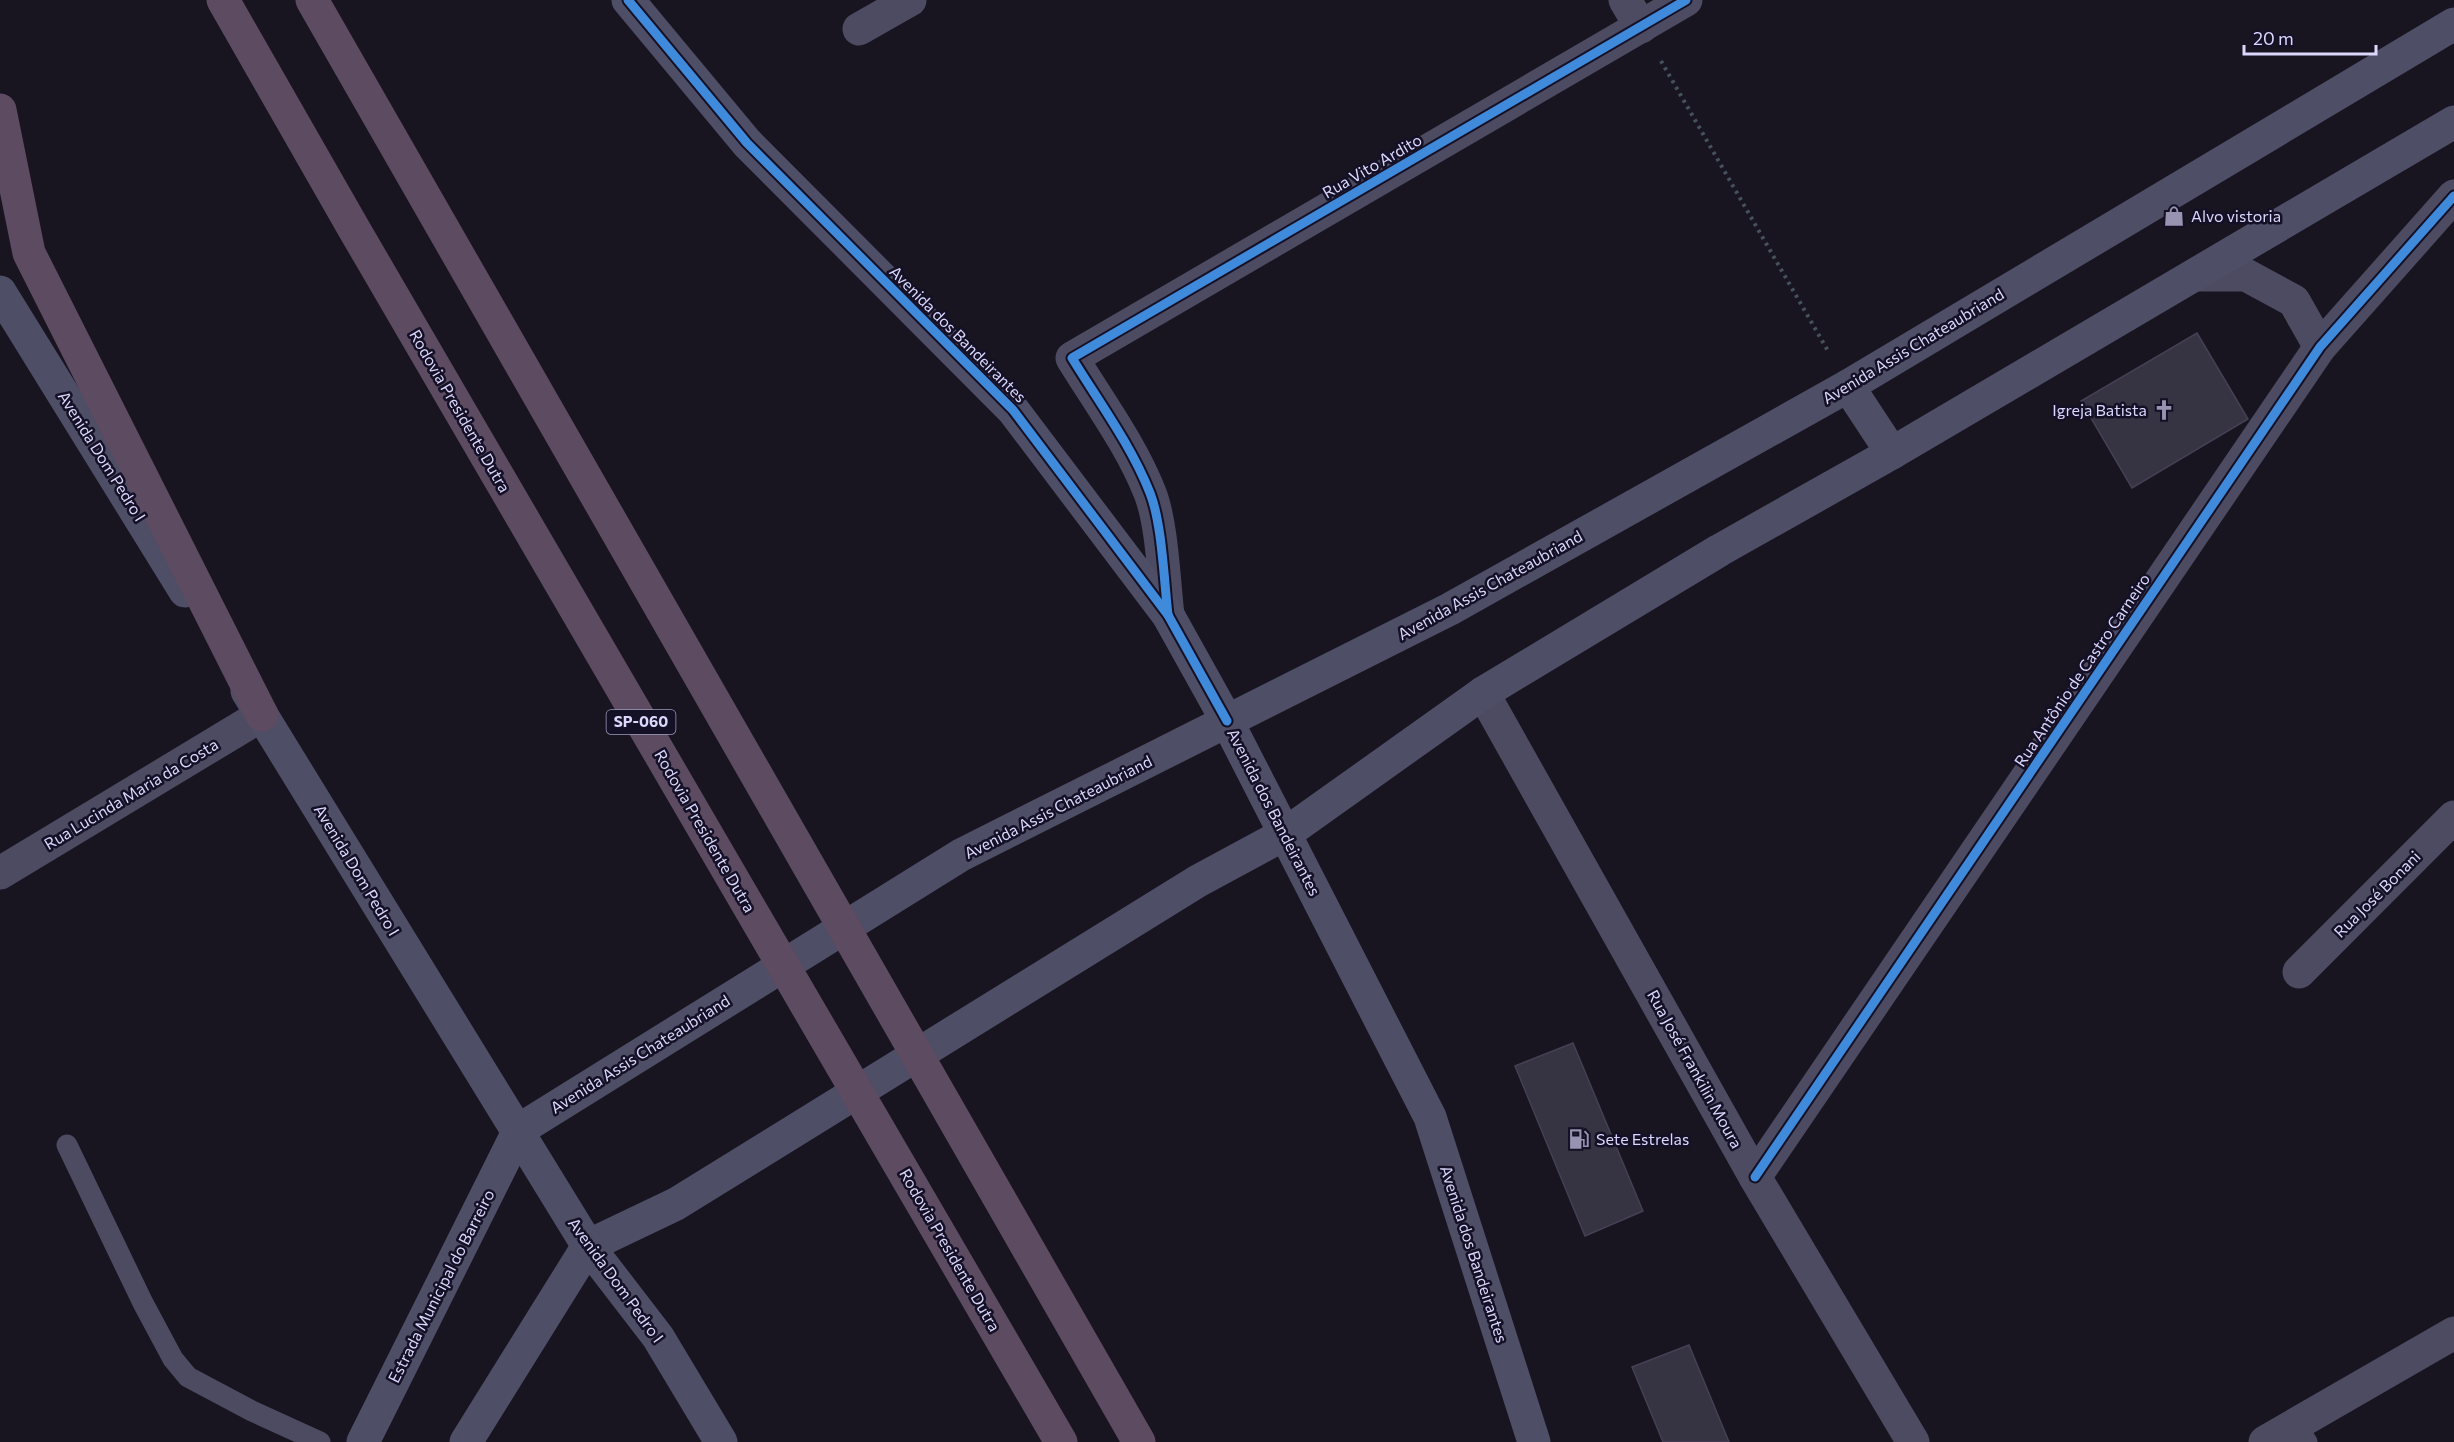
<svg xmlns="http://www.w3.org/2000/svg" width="2454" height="1442" viewBox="0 0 2454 1442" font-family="Commissioner,sans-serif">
	<rect width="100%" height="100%" fill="#181521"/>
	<!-- building -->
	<g fill="#363343" stroke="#454054" stroke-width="1.5">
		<path d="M2197,333L2248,419L2132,488L2081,401Z"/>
		<path d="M1573,1043L1643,1211L1585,1236L1515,1066Z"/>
		<path d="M1689,1345L1729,1442H1663L1632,1367Z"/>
	</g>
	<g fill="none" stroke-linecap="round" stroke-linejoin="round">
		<!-- path -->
		<path stroke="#46515e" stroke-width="4" stroke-dasharray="3 4.5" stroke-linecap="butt" d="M1661,61L1828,351"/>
		<!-- lane -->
		<g stroke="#4c4b61" stroke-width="21">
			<path d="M67,1145L143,1303L173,1359L188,1377L252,1411L320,1442"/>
			<path d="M2295,1424L2307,1442"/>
		</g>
		<!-- street -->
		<g stroke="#4c4b61" stroke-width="33">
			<path d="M1625,0L1641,27"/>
			<path d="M859,29L910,0"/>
			<path d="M2196,275H2246L2294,301L2320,347"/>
			<path d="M1168,615C1164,581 1162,523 1150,493C1131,445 1099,402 1072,358L1686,0"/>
			<path d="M1483,693L1755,1177L1913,1442"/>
			<path d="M0,873L262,715"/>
			<path d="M2299,972L2454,817"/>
			<path d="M1755,1177L2320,347L2454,196"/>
			<path d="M2265,1442L2454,1333"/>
		</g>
		<!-- secondary -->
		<g stroke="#4f4e67" stroke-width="33">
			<path d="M628,0L747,143L1013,410L1168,615L1227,721L1430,1117L1534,1442"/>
			<path d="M0,292L185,591"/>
			<path d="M1848,386L1892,453"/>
			<path d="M247,691L588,1246L658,1337L721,1442"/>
			<path d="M588,1246L676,1204L1198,881L1285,834L1483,693L1720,550L1892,453L2454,122"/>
			<path d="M363,1442L519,1130L961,855L1450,609L1848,386L2454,24"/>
			<path d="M466,1442L588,1246"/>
		</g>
		<!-- highway -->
		<g stroke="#5c4b61" stroke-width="33">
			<path d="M223,0L354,229L1061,1442"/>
			<path d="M312,0L1139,1442"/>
			<path d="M0,110L29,253L262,715"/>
		</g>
		<!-- cycleway casing -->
		<g stroke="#141026" stroke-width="13">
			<g id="cycleway">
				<path d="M628,0L747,143L1013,410L1168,615L1227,721"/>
				<path d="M1168,615C1164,581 1162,523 1150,493C1131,445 1099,402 1072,358L1686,0"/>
				<path d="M1755,1177L2320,347L2454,196"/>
			</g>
		</g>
		<!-- cycleway -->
		<use href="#cycleway" stroke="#408adc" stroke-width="9"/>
	</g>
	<!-- icons -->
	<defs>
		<g id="shop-bare" transform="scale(1.62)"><path d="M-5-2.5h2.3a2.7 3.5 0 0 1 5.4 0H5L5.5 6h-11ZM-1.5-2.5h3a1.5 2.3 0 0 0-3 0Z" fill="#9793b0" stroke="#141026" stroke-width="2.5" paint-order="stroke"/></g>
		<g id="church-bare" transform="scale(1.62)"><path d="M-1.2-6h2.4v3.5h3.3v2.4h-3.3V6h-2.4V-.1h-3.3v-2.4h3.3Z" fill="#9793b0" stroke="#141026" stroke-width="2.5" paint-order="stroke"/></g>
		<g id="fuel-bare" transform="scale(1.62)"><path d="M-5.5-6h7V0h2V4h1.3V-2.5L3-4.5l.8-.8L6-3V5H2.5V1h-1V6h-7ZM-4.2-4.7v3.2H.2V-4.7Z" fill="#9793b0" stroke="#141026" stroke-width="2.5" paint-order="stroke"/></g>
	</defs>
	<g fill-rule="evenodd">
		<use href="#shop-bare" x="2174" y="216"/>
		<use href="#church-bare" x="2164" y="410"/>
		<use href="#fuel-bare" x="1579" y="1139"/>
	</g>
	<g text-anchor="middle" stroke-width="5" stroke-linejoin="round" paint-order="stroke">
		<!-- shield labels -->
		<rect fill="#141026" stroke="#9f9bbc" stroke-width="1.5" x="606.5" y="710" width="69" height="24" rx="4.5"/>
		<g font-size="15" font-weight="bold" fill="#dbd7fd">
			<text x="641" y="727">SP-060</text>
		</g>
		<!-- street labels -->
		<g font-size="16" fill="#dbd7fd" stroke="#141026">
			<text transform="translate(1372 166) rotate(-30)" y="6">Rua Vito Ardito</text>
			<text transform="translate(958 334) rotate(45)" y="6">Avenida dos Bandeirantes</text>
			<text transform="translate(1913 346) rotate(-31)" y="6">Avenida Assis Chateaubriand</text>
			<text transform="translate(460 411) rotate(60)" y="6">Rodovia Presidente Dutra</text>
			<text transform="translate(102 456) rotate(58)" y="6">Avenida Dom Pedro I</text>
			<text transform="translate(1490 585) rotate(-29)" y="6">Avenida Assis Chateaubriand</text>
			<text transform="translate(2082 670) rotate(-56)" y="6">Rua Antônio de Castro Carneiro</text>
			<text transform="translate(131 794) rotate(-31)" y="6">Rua Lucinda Maria da Costa</text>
			<text transform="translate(1058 807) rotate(-27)" y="6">Avenida Assis Chateaubriand</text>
			<text transform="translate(1274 812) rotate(63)" y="6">Avenida dos Bandeirantes</text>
			<text transform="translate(705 831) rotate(60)" y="6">Rodovia Presidente Dutra</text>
			<text transform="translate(357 870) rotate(59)" y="6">Avenida Dom Pedro I</text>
			<text transform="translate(2377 894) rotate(-45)" y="6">Rua José Bonani</text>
			<text transform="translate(640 1054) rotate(-32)" y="6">Avenida Assis Chateaubriand</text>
			<text transform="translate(1695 1069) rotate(61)" y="6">Rua José Frankilin Moura</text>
			<text transform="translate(950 1250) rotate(60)" y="6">Rodovia Presidente Dutra</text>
			<text transform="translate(1474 1254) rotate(72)" y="6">Avenida dos Bandeirantes</text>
			<text transform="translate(616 1280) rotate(54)" y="6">Avenida Dom Pedro I</text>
			<text transform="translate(441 1286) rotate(-63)" y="6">Estrada Municipal do Barreiro</text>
		</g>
		<!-- poi labels -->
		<g font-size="16" fill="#dbd7fd" stroke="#141026" text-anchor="start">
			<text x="2191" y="222">Alvo vistoria</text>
			<text x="2147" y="416" text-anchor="end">Igreja Batista</text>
			<text x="1596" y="1145">Sete Estrelas</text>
		</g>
	</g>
	<!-- scale -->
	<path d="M2244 45v9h132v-9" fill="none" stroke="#dbd7fd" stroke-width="3"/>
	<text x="2253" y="45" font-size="18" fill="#dbd7fd" stroke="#141026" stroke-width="4.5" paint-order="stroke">20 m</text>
</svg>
